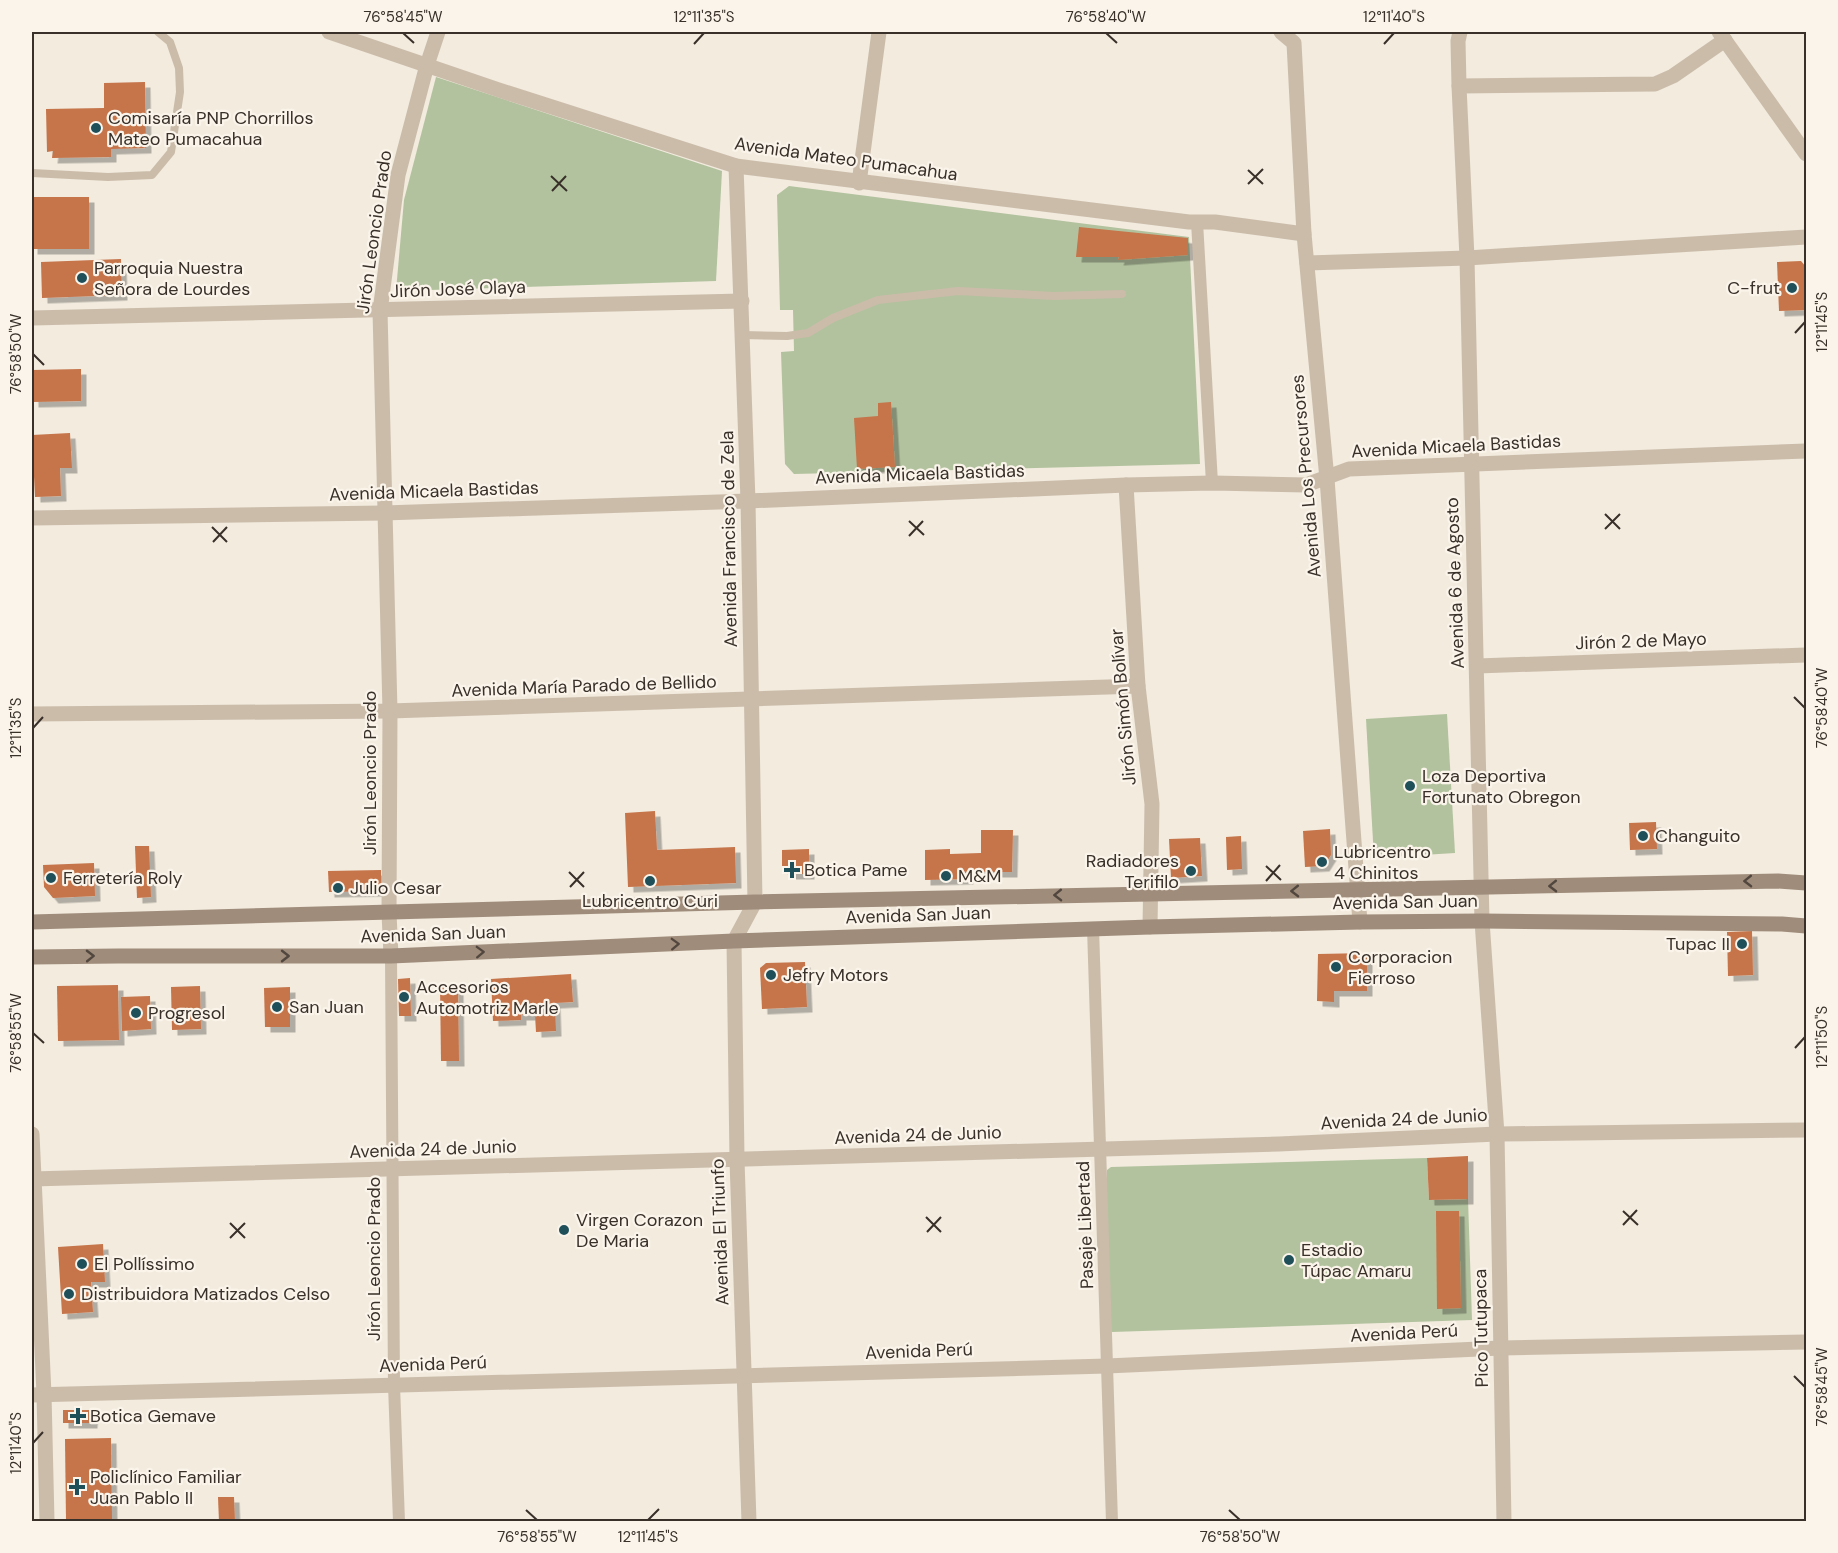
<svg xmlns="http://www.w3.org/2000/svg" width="1838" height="1553" viewBox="0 0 1838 1553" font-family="'DM Sans',sans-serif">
	<defs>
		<filter id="shadow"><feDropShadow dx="5.5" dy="5.5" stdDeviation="0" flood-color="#0004"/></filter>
	</defs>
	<rect width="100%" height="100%" fill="#f2ebde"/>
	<!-- green -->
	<g fill="#b2c29e">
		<path d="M436,77L722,171L716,281L396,291L404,200Z"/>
		<path d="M789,186L1189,237L1200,464L794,474L785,464L781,352L794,351L793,310H780L777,195Z"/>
		<path d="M1447,714L1455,853L1374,858L1366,719Z"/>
		<path d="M1427,1158L1429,1200L1468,1199L1472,1320L1112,1332L1107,1328V1170L1111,1167Z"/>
	</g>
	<!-- building -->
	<g fill="#c5744a" filter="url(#shadow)">
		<path d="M145,82L146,148L111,149V157L52,158L53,151L47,152L46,109L104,108V83Z"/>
		<rect x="32" y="197" width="57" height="52"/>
		<path d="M1079,227L1188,238V255L1118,260L1119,257H1076Z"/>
		<path d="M121,259L122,295L42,298L41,262Z"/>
		<path d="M1801,261L1806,267V310L1779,311L1777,262Z"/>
		<path d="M81,369V401L33,402L32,370Z"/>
		<path d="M891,402L895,467L857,469L854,418L878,416V403Z"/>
		<path d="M70,433L72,468H60L61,496L35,497L32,435Z"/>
		<path d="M655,811L657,850L735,847L736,883L628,887L625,813Z"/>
		<path d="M1656,822L1657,849L1630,850L1629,823Z"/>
		<path d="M1330,829L1331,855L1324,866L1305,867L1303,831Z"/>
		<path d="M981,830H1013L1012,872H968V879L925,880V850L950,849V854L981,853Z"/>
		<path d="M1241,836L1242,869L1227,870L1226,837Z"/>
		<path d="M1200,838L1202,876L1171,878L1169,839Z"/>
		<path d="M135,846H149L151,897L137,898Z"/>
		<path d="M809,849V874H788L782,868V850Z"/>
		<path d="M94,863L95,896L53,898L44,887L43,865Z"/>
		<path d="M381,870V891L329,892L328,871Z"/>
		<path d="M1752,931L1753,975L1728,976L1727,932Z"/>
		<path d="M1367,953V991H1334V1002L1317,1001L1318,954Z"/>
		<path d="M805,962L807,1007L762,1009L760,968L766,963Z"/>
		<path d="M571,974L573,1002L555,1003L556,1031L536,1032L535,1015H521V1020L493,1021L491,979Z"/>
		<path d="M410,978L411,1016H399L398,979Z"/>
		<path d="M440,984H458L459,1061H441Z"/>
		<path d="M118,985L119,1040L58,1041L57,986Z"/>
		<path d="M200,986L201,1029L172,1030L171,987Z"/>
		<path d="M290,987V1027H265L264,988Z"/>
		<path d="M150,996L151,1029L122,1031L121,997Z"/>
		<path d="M1468,1156V1199L1429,1200L1427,1158Z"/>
		<path d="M1436,1211H1459L1461,1308L1437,1309Z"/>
		<path d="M103,1244L105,1282H91L93,1312L62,1314L58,1247Z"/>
		<path d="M63,1410H93L92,1423H63Z"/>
		<path d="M111,1438L112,1519L66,1521L65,1439Z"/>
		<path d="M218,1497H234L235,1522H219Z"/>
	</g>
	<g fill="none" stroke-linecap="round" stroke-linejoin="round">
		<!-- service -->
		<g stroke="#cbbcaa" stroke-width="8">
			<path d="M32,173L108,177L152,175L171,152L180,92L179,68L170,42L158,32"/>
			<path d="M743,335L787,336L808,333L833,318L878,300L958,291L1054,296L1122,294"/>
		</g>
		<!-- pedestrian -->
		<g stroke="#cbbcaa" stroke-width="12">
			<path d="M1197,222L1212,483"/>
			<path d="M1093,928L1112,1522"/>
			<path d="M391,956L394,1385L399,1522"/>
		</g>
		<!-- minor -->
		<g stroke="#cbbcaa" stroke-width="15">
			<path d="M329,32L499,90L736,166L1189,222H1215L1304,234"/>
			<path d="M1281,32L1294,43L1304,234L1327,479L1360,922"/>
			<path d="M1460,32L1458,41L1459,86L1467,258L1482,921L1497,1134L1504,1522"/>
			<path d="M1719,32L1806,154"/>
			<path d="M1459,86L1655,84L1673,76L1725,40"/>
			<path d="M736,166L748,501L755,902L734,941L737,1160L749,1522"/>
			<path d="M859,183L879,32"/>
			<path d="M1307,263L1467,258L1806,237"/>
			<path d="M32,318L742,301"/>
			<path d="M1126,485L1138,686L1152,804L1150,927"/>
			<path d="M32,518L384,513L748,501L1126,485L1212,483L1306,485L1349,469L1806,451"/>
			<path d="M1477,666L1806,655"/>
			<path d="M32,714L390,711L1138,686"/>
			<path d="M391,956L389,913L390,711L380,311L398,175L427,65L438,32"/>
			<path d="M32,1179L1279,1144L1497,1134L1806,1130"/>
			<path d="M32,1395L1107,1366L1501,1348L1806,1342"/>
		</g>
		<!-- tertiary -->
		<path stroke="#cbbcaa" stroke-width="15" d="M32,1134L44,1394L47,1522"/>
		<!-- secondary -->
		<g stroke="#9f8c7b" stroke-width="15">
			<path d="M32,922L755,902L1778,881L1806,883"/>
			<path d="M32,957L118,956H391L734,941L1150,927L1360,922L1482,921L1782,924L1806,926"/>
		</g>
	</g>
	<!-- one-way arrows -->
	<defs><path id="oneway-chevron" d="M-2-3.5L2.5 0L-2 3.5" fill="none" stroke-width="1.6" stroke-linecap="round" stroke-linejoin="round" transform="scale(1.5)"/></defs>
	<g stroke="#52473e">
		<use href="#oneway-chevron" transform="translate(1748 881) rotate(179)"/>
		<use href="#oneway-chevron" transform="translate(1553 886) rotate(179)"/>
		<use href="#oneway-chevron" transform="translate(1295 891) rotate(179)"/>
		<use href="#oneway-chevron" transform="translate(1058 895) rotate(179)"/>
		<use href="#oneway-chevron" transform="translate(675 944) rotate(-2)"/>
		<use href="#oneway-chevron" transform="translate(480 952) rotate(-2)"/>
		<use href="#oneway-chevron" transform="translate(90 956) rotate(-1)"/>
		<use href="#oneway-chevron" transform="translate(285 956)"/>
	</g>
	<!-- ticks -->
	<path fill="none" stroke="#383029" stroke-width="2" d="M403,33L414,43M1106,33L1117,43M694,44L704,33M1384,44L1394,33M1248,170L1263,184M551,176L567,191M1248,184L1263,169M552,191L566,176M1795,333L1805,322M33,354L44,365M1605,514L1620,529M909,521L924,535M212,527L227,542M1605,529L1620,514M909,536L923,521M213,542L227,527M1794,697L1805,708M33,728L43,717M1266,866L1281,880M569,872L584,887M1266,881L1280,865M570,887L584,872M33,1033L44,1043M1795,1048L1805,1037M1623,1211L1638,1225M926,1217L941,1232M230,1223L245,1238M1623,1225L1637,1210M927,1232L941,1217M230,1238L245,1223M1794,1376L1805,1387M33,1443L43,1432M526,1510L537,1520M1229,1510L1240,1520M648,1520L659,1509"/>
	<!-- markers -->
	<g fill="#1f505a" stroke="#faf4eb" stroke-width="2">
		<circle cx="96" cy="128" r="6"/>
		<circle cx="82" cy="278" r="6"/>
		<circle cx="1792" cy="288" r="6"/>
		<circle cx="1410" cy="786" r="6"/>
		<circle cx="1643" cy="836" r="6"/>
		<circle cx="1322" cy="862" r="6"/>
		<path d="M789 861h6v6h6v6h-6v6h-6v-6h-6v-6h6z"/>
		<circle cx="1191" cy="871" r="6"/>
		<circle cx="946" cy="876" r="6"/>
		<circle cx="51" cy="878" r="6"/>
		<circle cx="650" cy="881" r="6"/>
		<circle cx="338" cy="888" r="6"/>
		<circle cx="1742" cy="944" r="6"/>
		<circle cx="1336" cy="967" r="6"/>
		<circle cx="771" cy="975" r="6"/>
		<circle cx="404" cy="997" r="6"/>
		<circle cx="277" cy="1007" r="6"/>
		<circle cx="136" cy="1013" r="6"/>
		<circle cx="564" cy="1230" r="6"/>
		<circle cx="1289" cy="1260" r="6"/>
		<circle cx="82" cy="1264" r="6"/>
		<circle cx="69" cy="1294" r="6"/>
		<path d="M75 1407h6v6h6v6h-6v6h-6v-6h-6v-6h6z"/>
		<path d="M74 1478h6v6h6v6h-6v6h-6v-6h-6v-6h6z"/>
	</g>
	<g text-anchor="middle" stroke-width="4.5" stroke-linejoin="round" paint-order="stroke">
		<!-- poi labels -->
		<g font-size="18" fill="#383029" stroke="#faf4eb" text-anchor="start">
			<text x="108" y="124">Comisaría PNP Chorrillos<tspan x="108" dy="21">Mateo Pumacahua</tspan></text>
			<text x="94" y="274">Parroquia Nuestra<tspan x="94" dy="21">Señora de Lourdes</tspan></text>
			<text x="1780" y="294" text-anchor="end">C-frut</text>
			<text x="1422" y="782">Loza Deportiva<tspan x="1422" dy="21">Fortunato Obregon</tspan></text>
			<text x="1655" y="842">Changuito</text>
			<text x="1334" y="858">Lubricentro<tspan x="1334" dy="21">4 Chinitos</tspan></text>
			<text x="1179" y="867" text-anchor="end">Radiadores<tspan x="1179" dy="21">Terifilo</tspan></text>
			<text x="804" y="876">Botica Pame</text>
			<text x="958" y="882">M&amp;M</text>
			<text x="63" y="884">Ferretería Roly</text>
			<text x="350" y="894">Julio Cesar</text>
			<text x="650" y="907" text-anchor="middle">Lubricentro Curi</text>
			<text x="1730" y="950" text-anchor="end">Tupac II</text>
			<text x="1348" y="963">Corporacion<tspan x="1348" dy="21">Fierroso</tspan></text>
			<text x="783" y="981">Jefry Motors</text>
			<text x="416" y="993">Accesorios<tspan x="416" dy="21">Automotriz Marle</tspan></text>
			<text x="289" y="1013">San Juan</text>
			<text x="148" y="1019">Progresol</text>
			<text x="576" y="1226">Virgen Corazon<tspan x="576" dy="21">De Maria</tspan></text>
			<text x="1301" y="1256">Estadio<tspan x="1301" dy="21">Túpac Amaru</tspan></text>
			<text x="94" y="1270">El Pollíssimo</text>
			<text x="81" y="1300">Distribuidora Matizados Celso</text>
			<text x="90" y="1422">Botica Gemave</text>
			<text x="90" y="1483">Policlínico Familiar<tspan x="90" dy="21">Juan Pablo II</tspan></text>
		</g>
		<!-- street labels -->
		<g font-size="18" fill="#383029" stroke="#faf4eb">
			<text transform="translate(846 159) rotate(8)" y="6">Avenida Mateo Pumacahua</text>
			<text transform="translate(374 232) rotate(-82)" y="6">Jirón Leoncio Prado</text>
			<text transform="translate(458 289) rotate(-2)" y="6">Jirón José Olaya</text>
			<text transform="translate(1456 446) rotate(-3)" y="6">Avenida Micaela Bastidas</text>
			<text transform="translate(920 474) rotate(-2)" y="6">Avenida Micaela Bastidas</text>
			<text transform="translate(1306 476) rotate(-95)" y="6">Avenida Los Precursores</text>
			<text transform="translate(434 491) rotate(-2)" y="6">Avenida Micaela Bastidas</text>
			<text transform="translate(729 539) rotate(-91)" y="6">Avenida Francisco de Zela</text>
			<text transform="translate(1455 583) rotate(-92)" y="6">Avenida 6 de Agosto</text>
			<text transform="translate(1641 641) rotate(-2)" y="6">Jirón 2 de Mayo</text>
			<text transform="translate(584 686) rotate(-2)" y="6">Avenida María Parado de Bellido</text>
			<text transform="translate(1123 707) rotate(-95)" y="6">Jirón Simón Bolívar</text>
			<text transform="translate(370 773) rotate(-90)" y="6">Jirón Leoncio Prado</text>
			<text transform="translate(1405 902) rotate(-1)" y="6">Avenida San Juan</text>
			<text transform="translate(918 915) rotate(-2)" y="6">Avenida San Juan</text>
			<text transform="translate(433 934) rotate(-2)" y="6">Avenida San Juan</text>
			<text transform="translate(1404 1119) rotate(-3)" y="6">Avenida 24 de Junio</text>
			<text transform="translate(918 1135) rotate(-2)" y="6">Avenida 24 de Junio</text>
			<text transform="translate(433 1149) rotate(-2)" y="6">Avenida 24 de Junio</text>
			<text transform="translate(1085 1225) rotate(-92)" y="6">Pasaje Libertad</text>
			<text transform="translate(720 1232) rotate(-92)" y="6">Avenida El Triunfo</text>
			<text transform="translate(374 1259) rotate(-90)" y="6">Jirón Leoncio Prado</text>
			<text transform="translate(1481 1328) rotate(-91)" y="6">Pico Tutupaca</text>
			<text transform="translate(1404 1333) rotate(-3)" y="6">Avenida Perú</text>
			<text transform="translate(919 1351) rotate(-2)" y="6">Avenida Perú</text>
			<text transform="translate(433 1364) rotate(-2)" y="6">Avenida Perú</text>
		</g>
	</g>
	<!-- border -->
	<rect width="1838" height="1553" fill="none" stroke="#faf4eb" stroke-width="66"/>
	<rect x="33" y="33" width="1772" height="1487" fill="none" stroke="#383029" stroke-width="2"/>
	<g font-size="15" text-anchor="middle" fill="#383029">
		<text x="403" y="22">76°58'45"W</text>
		<text x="704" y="22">12°11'35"S</text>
		<text x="1106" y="22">76°58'40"W</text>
		<text x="1394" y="22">12°11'40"S</text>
		<text transform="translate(1822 322) rotate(-90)" y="5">12°11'45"S</text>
		<text transform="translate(16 354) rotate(-90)" y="5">76°58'50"W</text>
		<text transform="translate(1822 708) rotate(-90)" y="5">76°58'40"W</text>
		<text transform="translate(16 728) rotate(-90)" y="5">12°11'35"S</text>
		<text transform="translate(16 1033) rotate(-90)" y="5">76°58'55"W</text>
		<text transform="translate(1822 1037) rotate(-90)" y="5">12°11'50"S</text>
		<text transform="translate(1822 1387) rotate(-90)" y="5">76°58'45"W</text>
		<text transform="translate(16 1443) rotate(-90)" y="5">12°11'40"S</text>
		<text x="537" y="1542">76°58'55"W</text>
		<text x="648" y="1542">12°11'45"S</text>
		<text x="1240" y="1542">76°58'50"W</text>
	</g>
</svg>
